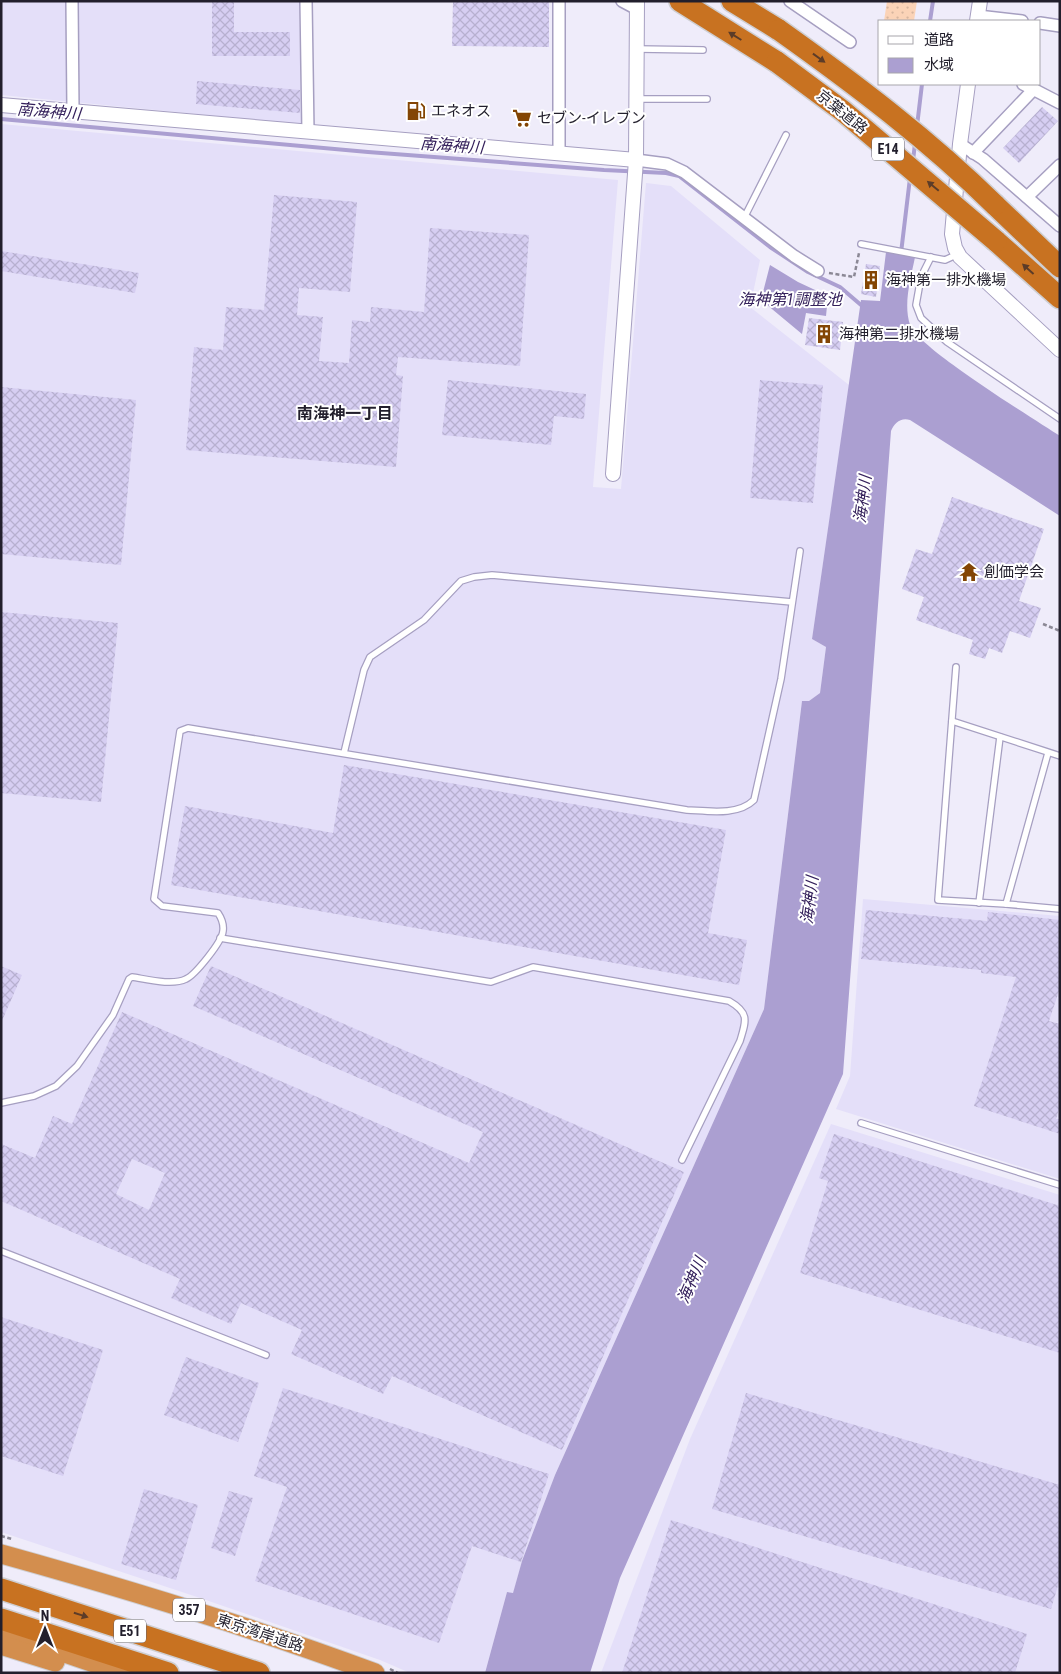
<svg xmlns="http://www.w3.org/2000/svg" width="1061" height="1674" viewBox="0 0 1061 1674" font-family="'Roboto Condensed','Noto Sans JP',sans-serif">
	<defs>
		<pattern id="park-dots" width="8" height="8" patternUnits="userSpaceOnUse" patternTransform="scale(1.25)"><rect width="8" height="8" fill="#fbd3b7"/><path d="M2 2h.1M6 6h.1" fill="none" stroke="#d7b59e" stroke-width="1.8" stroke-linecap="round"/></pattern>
		<pattern id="building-cross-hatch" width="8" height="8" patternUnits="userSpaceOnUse" patternTransform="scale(1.25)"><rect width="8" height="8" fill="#d6cef2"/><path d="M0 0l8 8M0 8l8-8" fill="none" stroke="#b7b0d0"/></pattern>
	</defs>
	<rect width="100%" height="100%" fill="#efecfa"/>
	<!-- built -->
	<g fill="#e4dff9">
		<path d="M1,1H299L301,124L1,95Z"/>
		<path d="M1,124L618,180L593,487L621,489L646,183L671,186L760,260L750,307L849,385L812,639L826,647L820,693L809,701H802L764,1009L555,1475L522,1561L513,1594L507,1592L485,1673H410L380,1660L197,1597L1,1532Z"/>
		<path d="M863,899L1060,916V1179L836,1109L850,1076Z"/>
		<path d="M831,1124L1060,1195V1673H601L690,1439Z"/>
	</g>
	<!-- park -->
	<path fill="url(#park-dots)" d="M887,1H917L914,21H884Z"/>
	<!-- water -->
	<g fill="#ab9fd1">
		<path d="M886,252L915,257C911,278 903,303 910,325C917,347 1034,419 1060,436V516L910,420C901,417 894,423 891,431L843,1074L620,1578L590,1673H485L507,1592L513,1593L522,1561L555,1475L764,1009L802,701H809L820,693L826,647L812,639L861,300L880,301Z"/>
		<path d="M770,265L798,282L828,296L826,316L806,313L802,334L761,300Z"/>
	</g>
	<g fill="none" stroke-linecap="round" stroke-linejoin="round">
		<!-- stream -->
		<g stroke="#ab9fd1" stroke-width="4">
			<path d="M930,21L933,1"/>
			<path d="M1,119L368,152L604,170L666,173L679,176L770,247L808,272L840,287L861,305"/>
			<path d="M917,126L922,84"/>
			<path d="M913,161L915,143"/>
			<path d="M901,253L910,178"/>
		</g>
	</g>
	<!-- building -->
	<g fill="url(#building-cross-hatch)" fill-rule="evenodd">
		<path d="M212,1H234V32H290V56H212Z"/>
		<path d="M453,1H549V47L452,46Z"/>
		<path d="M197,81L300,90V113L196,104Z"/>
		<path d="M1042,107L1058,121L1019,163L1003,148Z"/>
		<path d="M274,195L357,202L350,292L299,288L297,315L323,317L319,361L349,363L352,320L370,322L371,307L424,312L430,228L529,235L520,366L398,357L396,375L403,376L396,467L186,450L194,347L223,350L226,307L264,310Z"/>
		<path d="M1,251L139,273L135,293L1,271Z"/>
		<path d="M866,264L880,266L876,297L861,294Z"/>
		<path d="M809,318L843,322L840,350L805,345Z"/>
		<path d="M448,380L586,394L584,419L554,416L551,445L442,435Z"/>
		<path d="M760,380L823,385L813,503L750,498Z"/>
		<path d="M1,387L136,400L121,565L1,554Z"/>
		<path d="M952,497L1044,529L1019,601L1041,608L1030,638L1010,631L1002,653L989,648L985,659L969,654L973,640L916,620L924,597L902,589L916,549L932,554Z"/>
		<path d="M1,612L118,623L101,802L1,793Z"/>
		<path d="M344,765L726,830L708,933L747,940L739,985L171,885L185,806L333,833Z"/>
		<path d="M866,910L987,921L988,912L1060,920V988L1049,1021L1060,1024V1106L1056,1119H1060V1134L974,1106L1016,977L981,973V970L861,959Z"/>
		<path d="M1,966L22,975L1,1023Z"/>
		<path d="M211,966L684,1172L562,1450L392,1376L383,1394L291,1354L302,1330L241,1303L231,1324L171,1298L180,1279L1,1201V1144L35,1158L53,1116L72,1124L122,1012L469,1163L483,1132L193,1006ZM132,1159L165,1173L149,1210L116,1194Z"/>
		<path d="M834,1134L1060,1206V1353L800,1273L828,1181L819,1178Z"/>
		<path d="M1,1317L103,1350L63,1476L1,1456Z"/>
		<path d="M186,1357L259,1383L238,1442L164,1415Z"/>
		<path d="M283,1388L549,1474L521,1562L472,1546L439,1643L255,1581L287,1487L254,1476Z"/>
		<path d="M746,1393L1060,1485V1579L1051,1609L712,1509Z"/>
		<path d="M144,1489L198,1505L176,1580L121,1564Z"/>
		<path d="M229,1491L253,1498L235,1556L211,1548Z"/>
		<path d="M671,1520L1027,1634L1015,1673H622Z"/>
	</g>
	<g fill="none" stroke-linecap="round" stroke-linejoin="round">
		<!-- service casing -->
		<g stroke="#a69fc1" stroke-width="8">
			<g id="service">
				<path d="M638,49L703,50"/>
				<path d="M637,99H707"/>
				<path d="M744,218L786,135"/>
				<path d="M861,244L945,260L958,254"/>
				<path d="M931,257L921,277L916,305L921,318L947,342L1060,419"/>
				<path d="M956,667L938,900L1006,904"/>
				<path d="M952,721L1060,756"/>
				<path d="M344,753L364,670L370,657L424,620L461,581L474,577L492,575L792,602"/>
				<path d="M1048,753L1006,904L1060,909"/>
				<path d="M979,903L1000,737"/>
				<path d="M220,938L491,982L533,967L729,1001C750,1013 746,1021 740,1041L682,1160"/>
				<path d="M1,1103L34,1096L56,1086L77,1066L113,1015L129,979L132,977C146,979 172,986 186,979C195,975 222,942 223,931C224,924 222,919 218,913L162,906L154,899L180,731L188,728L687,810C708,811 738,816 754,800L781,679L800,551"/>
				<path d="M861,1123L1060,1185"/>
				<path d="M1,1251L266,1355"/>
			</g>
		</g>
		<!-- minor casing -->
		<g stroke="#a69fc1" stroke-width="14">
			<g id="minor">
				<path d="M72,1L73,111"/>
				<path d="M306,1L308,132"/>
				<path d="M622,1L637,9"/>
				<path d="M790,1L850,42"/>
				<path d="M978,16L1022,21"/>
				<path d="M1040,23L1060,26"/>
				<path d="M1023,84L1060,103"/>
				<path d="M960,144L983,159L1060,226"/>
				<path d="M559,153V1"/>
				<path d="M973,153L1034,89"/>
				<path d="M636,160L667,164L684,172L794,256L818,271"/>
				<path d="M1027,197L1060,165"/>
			</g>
		</g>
		<!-- tertiary casing -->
		<g stroke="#a69fc1" stroke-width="16">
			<g id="tertiary">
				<path d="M977,21L980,1"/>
				<path d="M968,84L960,144L952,234L955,248L960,257L1060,350"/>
				<path d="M1,105L636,160"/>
				<path d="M613,474L636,160L637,1"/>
			</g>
		</g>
		<!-- trunk casing -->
		<g stroke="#ceced1" stroke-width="21">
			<g id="trunk">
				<path d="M1,1554C127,1589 252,1627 375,1673"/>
				<path d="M1,1631L123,1673"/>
				<path d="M1,1645L55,1662"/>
			</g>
		</g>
		<!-- motorway casing -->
		<g stroke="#ceced1" stroke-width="24">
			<g id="motorway">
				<path d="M680,1L777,62"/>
				<path d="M732,1L779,30"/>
				<path d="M995,205L1060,267"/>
				<path d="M996,241L1060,298"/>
				<path d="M1,1589L259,1673"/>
				<path d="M1,1619L168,1673"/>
			</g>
		</g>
		<!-- path -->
		<g stroke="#8b8895" stroke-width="2.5" stroke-dasharray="4 2.5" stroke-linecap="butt">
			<path d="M829,273L854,277L859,253"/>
			<path d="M1043,624L1060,631"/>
			<path d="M1,1536L12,1539"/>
			<path d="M390,1669L398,1673"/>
		</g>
		<!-- service -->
		<use href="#service" stroke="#fff" stroke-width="5.5"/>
		<!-- minor -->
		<use href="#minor" stroke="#fff" stroke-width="11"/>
		<!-- tertiary -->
		<use href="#tertiary" stroke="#fff" stroke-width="14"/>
		<!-- trunk -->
		<use href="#trunk" stroke="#d38e4e" stroke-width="19"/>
		<!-- motorway -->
		<use href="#motorway" stroke="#c87221" stroke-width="21"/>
		<!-- motorway-bridge casing -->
		<g stroke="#ceced1" stroke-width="24" stroke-linecap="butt">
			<g id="motorway-bridge">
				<path d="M779,30C855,84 929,140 995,205"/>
				<path d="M777,62L843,111L996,241"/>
			</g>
		</g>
		<!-- motorway-bridge -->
		<use href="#motorway-bridge" stroke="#c87221" stroke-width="21"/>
	</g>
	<!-- one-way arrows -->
	<defs><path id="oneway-solid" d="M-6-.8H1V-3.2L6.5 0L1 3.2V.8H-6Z" transform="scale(1.25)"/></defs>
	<g fill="#5c3c28">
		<use href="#oneway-solid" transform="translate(735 36) rotate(-148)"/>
		<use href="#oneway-solid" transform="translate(819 58) rotate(36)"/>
		<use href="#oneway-solid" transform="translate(933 186) rotate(-140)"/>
		<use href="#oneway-solid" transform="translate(1028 269) rotate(-138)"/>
		<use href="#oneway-solid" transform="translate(81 1615) rotate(18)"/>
	</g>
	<!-- icons -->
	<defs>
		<g id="fuel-bare" transform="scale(1.5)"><path d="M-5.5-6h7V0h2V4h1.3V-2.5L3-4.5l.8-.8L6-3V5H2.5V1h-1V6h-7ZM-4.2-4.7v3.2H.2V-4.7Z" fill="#834504" stroke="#fff" stroke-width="2.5" paint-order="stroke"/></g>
		<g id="supermarket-bare" transform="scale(1.5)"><path d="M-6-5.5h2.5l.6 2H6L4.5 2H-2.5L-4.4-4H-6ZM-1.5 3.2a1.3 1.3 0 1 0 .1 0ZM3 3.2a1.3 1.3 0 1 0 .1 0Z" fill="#834504" stroke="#fff" stroke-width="2.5" paint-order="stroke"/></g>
		<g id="building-bare" transform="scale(1.5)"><path d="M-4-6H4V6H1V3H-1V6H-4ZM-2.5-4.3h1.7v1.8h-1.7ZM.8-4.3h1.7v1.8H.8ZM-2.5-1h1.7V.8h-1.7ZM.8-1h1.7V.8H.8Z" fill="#834504" stroke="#fff" stroke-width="2.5" paint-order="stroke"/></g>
		<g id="temple-bare" transform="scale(1.5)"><path d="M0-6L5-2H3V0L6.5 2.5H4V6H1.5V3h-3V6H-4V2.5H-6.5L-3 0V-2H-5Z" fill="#834504" stroke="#fff" stroke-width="2.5" paint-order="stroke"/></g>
	</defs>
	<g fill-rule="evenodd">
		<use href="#fuel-bare" x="416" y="111"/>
		<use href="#supermarket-bare" x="522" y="118"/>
		<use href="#building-bare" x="871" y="280"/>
		<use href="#building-bare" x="824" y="334"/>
		<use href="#temple-bare" x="969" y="572"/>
	</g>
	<g text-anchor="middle" stroke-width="4" stroke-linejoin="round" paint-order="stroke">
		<!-- shield labels -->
		<g fill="#fff" stroke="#64626b" stroke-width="1">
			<rect x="872" y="137.5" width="32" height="23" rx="4"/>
			<rect x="173" y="1598.5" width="32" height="23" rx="4"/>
			<rect x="114" y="1619.5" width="32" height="23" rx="4"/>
		</g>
		<g font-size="14" font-weight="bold" fill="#221f2c">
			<text x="888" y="154">E14</text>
			<text x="189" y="1615">357</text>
			<text x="130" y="1636">E51</text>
		</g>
		<!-- poi labels -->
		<g font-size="15" fill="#221f2c" stroke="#fff" text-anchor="start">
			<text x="431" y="116">エネオス</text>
			<text x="537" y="123">セブン-イレブン</text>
			<text x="886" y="285">海神第一排水機場</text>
			<text x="839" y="339">海神第二排水機場</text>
			<text x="984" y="577">創価学会</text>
		</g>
		<!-- street labels -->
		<g font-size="15" fill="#221f2c" stroke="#fff">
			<text transform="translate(842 112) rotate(39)" y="5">京葉道路</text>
			<text transform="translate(260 1633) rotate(18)" y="5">東京湾岸道路</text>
		</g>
		<!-- water labels -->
		<g font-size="16" font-style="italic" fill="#34205b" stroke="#fff">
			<text transform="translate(49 111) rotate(5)" y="6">南海神川</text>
			<text transform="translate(452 145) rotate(4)" y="6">南海神川</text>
			<text x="790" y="305">海神第1調整池</text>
			<text transform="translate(862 499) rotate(-83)" y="6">海神川</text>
			<text transform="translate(809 900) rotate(-83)" y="6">海神川</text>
			<text transform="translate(691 1280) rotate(-67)" y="6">海神川</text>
		</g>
		<!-- neighbourhood labels -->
		<g font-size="16" font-weight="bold" fill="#221f2c" stroke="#fff">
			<text x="345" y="419">南海神一丁目</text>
		</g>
	</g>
	<!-- border -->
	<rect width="1061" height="1674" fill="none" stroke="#221f2c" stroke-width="5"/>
	<!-- legend -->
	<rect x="878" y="20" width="162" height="65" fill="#ffffff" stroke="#a7a5ab"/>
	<rect x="888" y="36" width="25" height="8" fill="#ffffff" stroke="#a7a5ab"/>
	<text x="924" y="45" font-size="15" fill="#221f2c">道路</text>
	<rect x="888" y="58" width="25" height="15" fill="#ab9fd1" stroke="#a7a5ab"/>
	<text x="924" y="70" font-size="15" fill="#221f2c">水域</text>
	<!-- north arrow -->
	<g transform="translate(45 1629)" stroke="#ffffff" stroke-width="4" paint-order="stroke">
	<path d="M0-4L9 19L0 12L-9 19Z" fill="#221f2c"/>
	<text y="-8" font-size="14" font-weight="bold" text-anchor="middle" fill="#221f2c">N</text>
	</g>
</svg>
